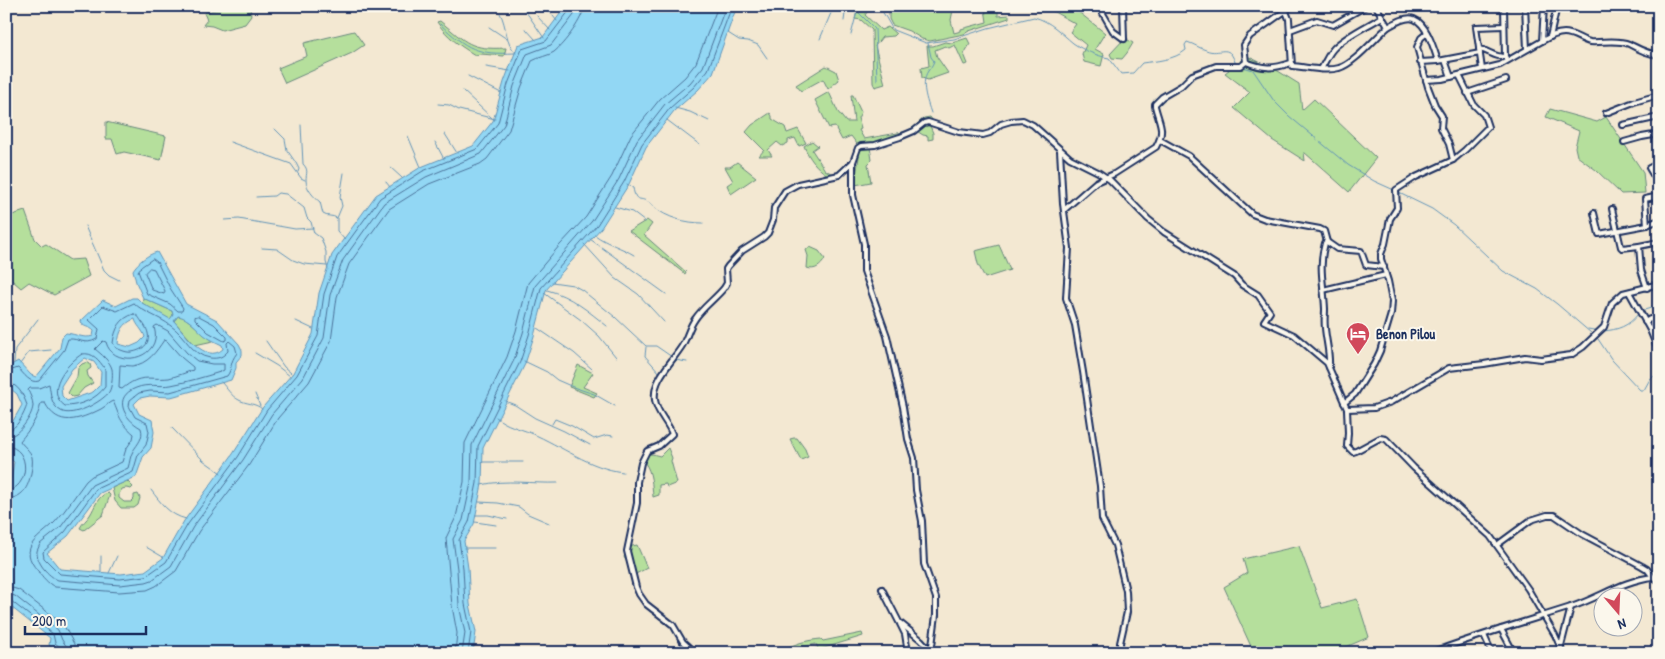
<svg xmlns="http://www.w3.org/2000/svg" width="1665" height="659" viewBox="0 0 1665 659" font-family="'Patrick Hand',sans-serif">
	<rect width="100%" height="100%" fill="#f3e8d2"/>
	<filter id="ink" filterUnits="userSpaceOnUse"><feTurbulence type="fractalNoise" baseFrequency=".02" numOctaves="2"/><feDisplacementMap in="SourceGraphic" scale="10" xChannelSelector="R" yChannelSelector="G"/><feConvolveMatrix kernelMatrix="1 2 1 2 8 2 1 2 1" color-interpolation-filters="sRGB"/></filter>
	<g filter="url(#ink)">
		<!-- green -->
		<g fill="#b5df9c" stroke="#68877d">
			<path d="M227,6H250L251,16L245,24L222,30L212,26L203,25L207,20L204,13Z"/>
			<path d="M849,6H868L870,8L865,15L881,30L888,27L896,34L894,36L882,37L875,46L885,84L875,87L873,83L872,30L861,20L855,19L857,11Z"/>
			<path d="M907,6H955L956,9L953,10L951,20L954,33L961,31V29L987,22L985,9L998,8V16L1009,15V18L969,31L964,34L930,41L922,39L909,31L892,25L889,19V12L893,9L899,12Z"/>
			<path d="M1071,6L1105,33L1095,49L1104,54L1101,66L1084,62L1082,54L1086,45L1070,32L1076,24L1045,7Z"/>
			<path d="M440,21C467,43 470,50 506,48L504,56L481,54L475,55C460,46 447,37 437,22Z"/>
			<path d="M354,31L364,45L352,53L285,83L278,68L307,56L304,43Z"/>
			<path d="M967,38L970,44L964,54L968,64L964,65L955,45L949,48L945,46L935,50L937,57L948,73L928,80L922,78L921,68L929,66L927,46H933L945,42L952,43Z"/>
			<path d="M1125,38L1133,43L1127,53L1122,59L1112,58L1110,54Z"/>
			<path d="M1247,56L1278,71L1299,84L1302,110L1314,99L1376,158L1349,192L1304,152L1305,161L1272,140L1234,108L1250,92L1225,73Z"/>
			<path d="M826,66L836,71L839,80L828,89L823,79L801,91L796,85Z"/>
			<path d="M829,92L838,112L846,122H854L851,95H853L861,112L858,118L861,129L859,130L864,139L909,131L924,118L930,117L933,121H928L933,133V139L928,140V136L923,135L915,130L870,147L872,160L868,164L871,182L855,185C856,172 859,161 860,148L851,136L842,140L835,127L829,128L815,100Z"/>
			<path d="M1550,109L1597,122L1606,117L1643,172L1645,193L1621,194L1596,170L1577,156L1575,147L1579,131L1546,117Z"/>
			<path d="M770,113L772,116V119L785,127L787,133L798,129L806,143L799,146L795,138L788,140V143L782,146L777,142L768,150L772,156H759L764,150L746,132L752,125Z"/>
			<path d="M106,122L166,136L161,160L124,152L117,154L112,139H106Z"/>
			<path d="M812,141L818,146L812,150L825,170L831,173L826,174C816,167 809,158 804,146Z"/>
			<path d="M737,162L756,177L731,194L727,185L733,181L725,167H730Z"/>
			<path d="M25,211L35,239L42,246L46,244L70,260L83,259L89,276L54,295L29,282L21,288L6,275V217Z"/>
			<path d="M647,220L652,224L644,235L686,272L685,274L629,231Z"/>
			<path d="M999,245L1010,270L985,278L978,264L975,251Z"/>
			<path d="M810,247L819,251L825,259C821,266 815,271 807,268L808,256L806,250Z"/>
			<path d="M143,298L172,311L173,315L170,320L142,303Z"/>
			<path d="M178,316L184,317L213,341L195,345L174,321Z"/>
			<path d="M87,362L90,364L91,368L87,371L88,376L93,383L84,388L77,396L72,397L68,393L77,377L78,368L82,364Z"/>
			<path d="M578,365L593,373L583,387L597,393L594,397L569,387Z"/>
			<path d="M794,438H797L805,449L808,457L801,460L790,439Z"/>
			<path d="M668,448L672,458L671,461L677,483L667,487L666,484L659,485V495L653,497C652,485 652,473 645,463L647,455L652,454L660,456Z"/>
			<path d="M127,481L133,487L131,489L126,488L122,489L119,494V498L124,502H131L134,499V495L138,494L140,498L138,505L134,508H121L115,501L112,488Z"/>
			<path d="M108,493L110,495L103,515L84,530L80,528C82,523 87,520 90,515C95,507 98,495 108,493Z"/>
			<path d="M637,545L647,568L634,575L624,557L628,547Z"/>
			<path d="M1299,546L1322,608L1357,599L1369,637L1332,653H1254L1224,587L1247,573L1243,559Z"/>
			<path d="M862,633L863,636L808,653H802L818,648L816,644L791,650L789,647C800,642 810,640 821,639L823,641Z"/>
		</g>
		<!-- water -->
		<path fill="#92d7f4" stroke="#6294b8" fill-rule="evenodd" d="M566,6H737L713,73L698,90L674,111L646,147L629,184L601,228L546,290L534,336L525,364L483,448L482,484L474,524L464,541L468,568L470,604L476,632L473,653H59L49,645L50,638L6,603V480L11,479L14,462L6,455V428L13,421L22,405L17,394L6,385V368L18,361L31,375L36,377L60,348L62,337L66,333C76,334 84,339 93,336L94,331C90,326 82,328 81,321L103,300L116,306L132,298H137L142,303L170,319L173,315L172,311L143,298L136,282L133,270C138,262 147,255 157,252L186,304L217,320L239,344L242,350V355L236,362V368L231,380L171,397L150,396L140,398L134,404L139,414L152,420L154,432L151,448L143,457L136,477L100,493L68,536L47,553L60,569L121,574L145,571L163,558L184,521L233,454L263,407L293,373L313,334L319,293L332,255L376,195L421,167L473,146L493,121L504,82L518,45L543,37ZM178,316C189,318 196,328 204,335C209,339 216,342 222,345L223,349C205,365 184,332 174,321ZM135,319C136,325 143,330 145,337L139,343L130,347L118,344C119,332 123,323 135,319ZM85,358L94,362L101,372L100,385L93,392L67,401L62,396L61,386L72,369Z"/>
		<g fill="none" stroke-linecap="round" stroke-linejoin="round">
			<!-- shore -->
			<g stroke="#4b729a" stroke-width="1">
				<path d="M153,259L157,262L170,288L183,308L182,311H178L170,304L147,294L138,271L141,267Z"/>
				<path d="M150,268L154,269L165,291L164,294L152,290L145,273Z"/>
				<path d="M134,314C139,316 139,318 142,322C153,335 150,349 132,352C127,353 121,350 116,348L113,343C115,329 120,318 134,314Z"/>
				<path d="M199,316L214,324L227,337V340L224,341L208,332L195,319V317Z"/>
				<path d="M164,340L167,341L182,358L193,367V370C185,373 177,376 169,378C148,380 141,373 122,389L119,388L120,365C124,365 128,366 132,366C148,364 156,352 164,340Z"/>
				<path d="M82,354C93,352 99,360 105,369V387C96,399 80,406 65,406C44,391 66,364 82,354Z"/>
				<path d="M6,372L18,368C24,374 30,384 39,381L64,350L68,339C80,338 84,346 97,339L99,329L89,320L103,306L117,311L134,303C144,313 160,317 171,326C186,336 191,355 210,358C218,359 223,357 228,351L227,343L229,341L235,346L237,353C229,363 233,368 227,376L170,392L150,391L139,393L130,400L129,406L135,417L147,423L149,432L146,445L138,455L133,472L96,489L65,532L43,552L44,558L60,574L120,579L146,576L166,562L188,524L238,457L267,410L297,375L318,336L324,294L337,257L380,198L423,171L477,149L498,123L508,84L522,49L546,41L569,11L570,6"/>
				<path d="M6,382C18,384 23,394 27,405C24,414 17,430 6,431"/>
				<path d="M6,437C18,437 32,417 33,406C33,400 30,395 28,390L30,388H39L49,384C51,393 50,405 61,411C72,418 102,402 109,392C112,387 113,375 112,369C110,361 101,354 95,349L103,341L106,342C112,366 151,362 155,339C156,335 155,331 154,327L157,325L168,331L187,353L197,361L212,364H224V370L220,372C204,377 187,382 171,385C159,387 148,383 136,388C112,397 124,419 141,428C144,438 138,443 133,451C130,456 130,462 128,468L92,485L60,528L40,544L37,551C36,562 48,576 58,580L120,585L146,582L152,580L171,566L193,527L243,460L272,414L303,378L324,338L330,295L343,260L384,203L426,177L481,154L504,125L514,86L527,54L551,45L574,15L577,6"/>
				<path d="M6,446C32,447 30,489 6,491"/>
				<path d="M6,499C23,498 28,488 31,473C32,468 33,462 32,457C30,450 24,447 20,441C30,429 38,418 41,403H45C58,428 79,420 101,409C105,407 109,402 113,401C120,417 119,421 134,434L133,439L126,449L122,462L92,476L86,481C76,494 67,509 55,522C40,538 16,546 38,571C43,577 47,583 55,587L119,592L147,590L156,586L176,571L199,531L249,465L278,418L309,382L331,341L337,297L349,264L389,209L429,184L480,164L487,159L509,130L521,88L532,61C539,57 548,56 554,52C564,44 584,18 584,6"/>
				<path d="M6,586L19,590L63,624L74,644L75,653"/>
				<path d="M6,594L15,596L58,630L62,640L67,647L68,653"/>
				<path d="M6,600L11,601L53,634L55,643L61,648V653"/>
				<path d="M455,653L457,633L452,606L446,538L456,517L464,482L465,443L507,357L516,331L528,283L560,245L586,217L612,176L631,135L660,99L685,77L696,63L718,6"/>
				<path d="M462,653L465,633L459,605L457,569L453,539L463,520L471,483L472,445L514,360L523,333L535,286L592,221L619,179L637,140L665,104L690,83L703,67L726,6"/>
				<path d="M468,653L471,632L465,604L463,568L459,540L469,522L477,483L478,446L520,362L529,335L541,288L597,225L624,182L642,144L670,108L694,87L708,70L732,6"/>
			</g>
			<!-- stream -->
			<g stroke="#6294b8" stroke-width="1">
				<path d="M521,6L529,16L544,38"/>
				<path d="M545,6L557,21"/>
				<path d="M849,6L857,11L875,29L877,80"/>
				<path d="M875,6L881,9L893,30L926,43L954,39L988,28L1034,17C1050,21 1061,33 1073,43C1083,50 1097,56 1109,58L1121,74L1133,73L1142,63C1156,61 1174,60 1186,50L1185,45L1187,42C1194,44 1199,48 1206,50C1220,56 1228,42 1235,62L1239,65"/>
				<path d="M500,13C507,26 505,43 516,53"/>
				<path d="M537,16L550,30"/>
				<path d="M844,21L846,6"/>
				<path d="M440,24C467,49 477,55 515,53"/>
				<path d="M489,27L507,39"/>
				<path d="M526,29L536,40"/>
				<path d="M728,33L739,40L748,41L758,45L767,58"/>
				<path d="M851,35L857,12"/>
				<path d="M820,39L831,13L830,6"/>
				<path d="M928,43L931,57L934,61C932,66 931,67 928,71C920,83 927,101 931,113"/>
				<path d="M486,67L510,71"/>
				<path d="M1243,67L1253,70L1274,101L1289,116L1348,165L1374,181L1394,190"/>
				<path d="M468,76L501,93"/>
				<path d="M463,91L492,118"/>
				<path d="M438,104L449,105L459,110L495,119"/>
				<path d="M675,108L690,112L709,121"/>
				<path d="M667,120L700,145"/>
				<path d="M301,125L303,164C309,170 306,173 306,180C306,189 314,197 320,202L323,214C327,217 332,215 337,218V231L345,240"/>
				<path d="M275,129L285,139L287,150L296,163L299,169L298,172"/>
				<path d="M445,134L457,153"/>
				<path d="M408,136L421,167"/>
				<path d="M230,142L291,164L301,178L305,180"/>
				<path d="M435,142L444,159"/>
				<path d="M390,167L402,178"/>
				<path d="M386,182L390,187"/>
				<path d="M627,184L633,188C636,204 639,196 648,202C649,202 653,207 654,207C667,218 686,223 703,223"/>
				<path d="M1397,192L1432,209L1454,225L1503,271L1537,289L1557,304L1598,339L1612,360L1640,390H1644L1650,379L1659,373"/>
				<path d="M256,197L274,196L278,193L286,194L304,208L307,218L311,222L314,233L321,238L326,252V262L328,269"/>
				<path d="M615,207L632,212L645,222"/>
				<path d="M337,218L342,206L340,197L344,173"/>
				<path d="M225,220L239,219L295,229L313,228"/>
				<path d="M85,226L104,270L109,275L119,280"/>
				<path d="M595,235C607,244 621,247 634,255"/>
				<path d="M590,239L666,294"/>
				<path d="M584,244L615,278L638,294L664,322"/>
				<path d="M262,248L277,249L293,260L304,264L327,266"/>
				<path d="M552,282L573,285L582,290L615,317L646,346H656L672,357"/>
				<path d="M547,290C571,296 588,311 607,326"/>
				<path d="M544,293L581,320L599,336L616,357"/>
				<path d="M6,310L7,308"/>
				<path d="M1641,311L1651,308L1659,311"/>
				<path d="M296,321L313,329"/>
				<path d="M537,328L574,353L592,369"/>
				<path d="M1588,329L1599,331"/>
				<path d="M1603,331C1618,330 1629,326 1638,314"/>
				<path d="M266,341L284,367L291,373"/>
				<path d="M646,347L645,356L660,373"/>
				<path d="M255,353L277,366L290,376"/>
				<path d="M675,360L687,362"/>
				<path d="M524,361L547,372L557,380L573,387L594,394L615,406"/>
				<path d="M14,363L15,349L38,319"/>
				<path d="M20,364L29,352L51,350"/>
				<path d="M221,382C227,388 231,396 239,400C246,404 256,403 262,409"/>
				<path d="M255,394L260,406"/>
				<path d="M505,401L515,405L535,418L564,431L590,445"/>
				<path d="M496,417C506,426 519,428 531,433C562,446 589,468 623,472"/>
				<path d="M552,424L555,419L572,426L594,439L607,435L613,436"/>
				<path d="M172,428L203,460L221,473"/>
				<path d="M482,462H523"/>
				<path d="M481,485C506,479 533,484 558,483"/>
				<path d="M151,490C161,503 169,515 186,519"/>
				<path d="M479,502L498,503L519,507L528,514L549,523"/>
				<path d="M476,515H488L507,519"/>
				<path d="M475,522L496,525"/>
				<path d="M146,547L163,557"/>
				<path d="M464,548H495"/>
				<path d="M101,556V573"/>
				<path d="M109,573L117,556"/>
			</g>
			<!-- minor casing -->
			<g stroke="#1b2f5e" stroke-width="8">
				<g id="minor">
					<path d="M1100,6L1101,10L1113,31L1124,39"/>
					<path d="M1123,6L1124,39"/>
					<path d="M1284,6L1289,19L1292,66C1307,67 1325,72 1339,68C1353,65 1376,37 1388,27"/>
					<path d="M1376,6L1388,27C1395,23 1406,16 1414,19C1427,24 1434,49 1438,61"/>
					<path d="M1504,6L1505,57"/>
					<path d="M1525,6L1527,49"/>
					<path d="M1290,30L1317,20L1333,25L1366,6"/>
					<path d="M1427,33L1421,38L1417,47L1428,87L1435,105L1442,116L1441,128L1449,144L1453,160"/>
					<path d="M1550,37L1557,6"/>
					<path d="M1542,41C1549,37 1556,33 1564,33C1574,33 1581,40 1590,42C1602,43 1617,39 1629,44C1639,49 1647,54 1659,55"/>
					<path d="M1479,49C1490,51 1493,57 1505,57L1506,58"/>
					<path d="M1445,60L1451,77"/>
					<path d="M1246,62C1263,69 1273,69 1291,63"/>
					<path d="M1420,62L1438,61L1480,53"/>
					<path d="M1321,69C1325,63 1328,54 1334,48C1347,35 1366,27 1382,17"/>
					<path d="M1482,69L1476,27L1504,26"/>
					<path d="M1426,80L1442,79L1500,65L1542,41L1544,6"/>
					<path d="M1467,93L1506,80"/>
					<path d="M1606,113L1634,102L1659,95"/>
					<path d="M1623,125L1659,117"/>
					<path d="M1160,140L1189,156L1252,214L1265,219L1320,229L1324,231L1327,242L1325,243C1318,268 1324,284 1325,309C1325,315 1324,321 1325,328C1326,341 1330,353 1329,367"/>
					<path d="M1624,142L1642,137L1659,134"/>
					<path d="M1060,150L1063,204L1069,248L1066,298L1075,325L1083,372L1100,486L1102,519L1115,545L1126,591L1127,612L1120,643L1121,653"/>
					<path d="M853,162V195L864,244V271L887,336L903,407L908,439L914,458L916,490L922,521L924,564L936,598V615L931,653"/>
					<path d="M1659,163L1649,168L1655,178L1659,180"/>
					<path d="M1612,209L1621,247L1622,248L1639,246"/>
					<path d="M1064,210L1096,182L1114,174L1156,147C1166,129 1159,123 1155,106V104L1162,97L1181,86L1192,75L1216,66H1241L1246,62L1244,45L1250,36L1292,6"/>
					<path d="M1594,213L1599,234L1647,225L1659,220"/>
					<path d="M1647,225L1645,199L1659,196"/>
					<path d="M1327,242L1337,249L1361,251L1366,265L1384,267"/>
					<path d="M1647,288L1641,270L1639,246L1659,242"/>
					<path d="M1323,290L1386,275"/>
					<path d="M1629,292L1650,330L1659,352"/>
					<path d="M1645,322L1650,319L1659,320"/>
					<path d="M1344,403L1355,394L1374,364L1380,351L1391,314L1392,301L1388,281L1381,259V254L1385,244L1390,219L1397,208L1396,190L1416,177L1453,160L1465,150L1488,127L1484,115L1474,105L1459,75"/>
					<path d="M1347,409L1348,433L1347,446L1353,452L1356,451L1380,438L1386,439L1414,468L1490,536L1528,589L1555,635L1563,653"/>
					<path d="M1497,545L1531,520L1547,515H1554L1582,534L1642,566L1647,569L1653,577"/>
					<path d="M882,589L899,622L921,640L932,652"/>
					<path d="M900,624L905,634L908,653"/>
					<path d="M1501,629L1514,653"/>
					<path d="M1484,635L1492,653"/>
					<path d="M1561,646L1571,607"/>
					<path d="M695,653L683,642L673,625L646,604L639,594L636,587L627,551L637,503V482L641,463L647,451L659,446L672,434C668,422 657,414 655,400C652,380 672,362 682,346C687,338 689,327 695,319C703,307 715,299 724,288L727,283L726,269L728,266L742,251L764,237L768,233L773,220L774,208L785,191L798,184L839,175L853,162L858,148L861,146L875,145L900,137L914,131L924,123L928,122L959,132L983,135L990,133L1001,124L1011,121L1023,120L1033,125L1070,158L1098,172L1110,180L1148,219L1164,232L1234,276L1242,285L1258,295L1270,312L1264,321L1294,335L1327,363L1347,409L1374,408L1391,402L1449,368L1484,364L1525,357L1541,359L1571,355L1583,347L1604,327L1612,303L1623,293L1659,284"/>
					<path d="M1430,653C1476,636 1524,622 1571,607C1599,598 1624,580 1653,577L1659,581"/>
				</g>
			</g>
			<!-- minor -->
			<use href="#minor" stroke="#fbf7ec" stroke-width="4"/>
		</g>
	</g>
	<!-- icons -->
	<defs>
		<g id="hotel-pin" transform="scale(1.25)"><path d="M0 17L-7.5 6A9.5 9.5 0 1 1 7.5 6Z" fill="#d1495b" stroke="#fbf7ec"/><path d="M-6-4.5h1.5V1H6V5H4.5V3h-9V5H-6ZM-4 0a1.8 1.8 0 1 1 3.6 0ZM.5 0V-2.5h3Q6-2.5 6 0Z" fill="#fff"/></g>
	</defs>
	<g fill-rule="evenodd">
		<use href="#hotel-pin" x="1358" y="334"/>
	</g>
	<g text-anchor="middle" stroke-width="4" stroke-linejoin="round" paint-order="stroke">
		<!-- poi labels -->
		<g font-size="14" font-weight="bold" fill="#1b2f5e" stroke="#fbf7ec" text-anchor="start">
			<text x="1376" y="339">Benon Pilou</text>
		</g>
	</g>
	<!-- margin -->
	<rect width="1665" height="659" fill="none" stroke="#fbf7ec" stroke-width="25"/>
	<rect x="12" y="12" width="1640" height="634" fill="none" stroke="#1b2f5e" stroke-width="2" filter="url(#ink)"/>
	<!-- north arrow -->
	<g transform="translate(1618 612) rotate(161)"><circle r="24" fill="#fbf7ec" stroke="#a1a7b3"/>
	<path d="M0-4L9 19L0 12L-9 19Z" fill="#d1495b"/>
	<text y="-8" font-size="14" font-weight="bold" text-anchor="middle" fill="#1b2f5e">N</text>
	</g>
	<!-- scale -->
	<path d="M25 626v8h121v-8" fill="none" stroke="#1b2f5e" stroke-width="2.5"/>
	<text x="32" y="626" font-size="15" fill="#1b2f5e" stroke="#fbf7ec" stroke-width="4" paint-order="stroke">200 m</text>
</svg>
